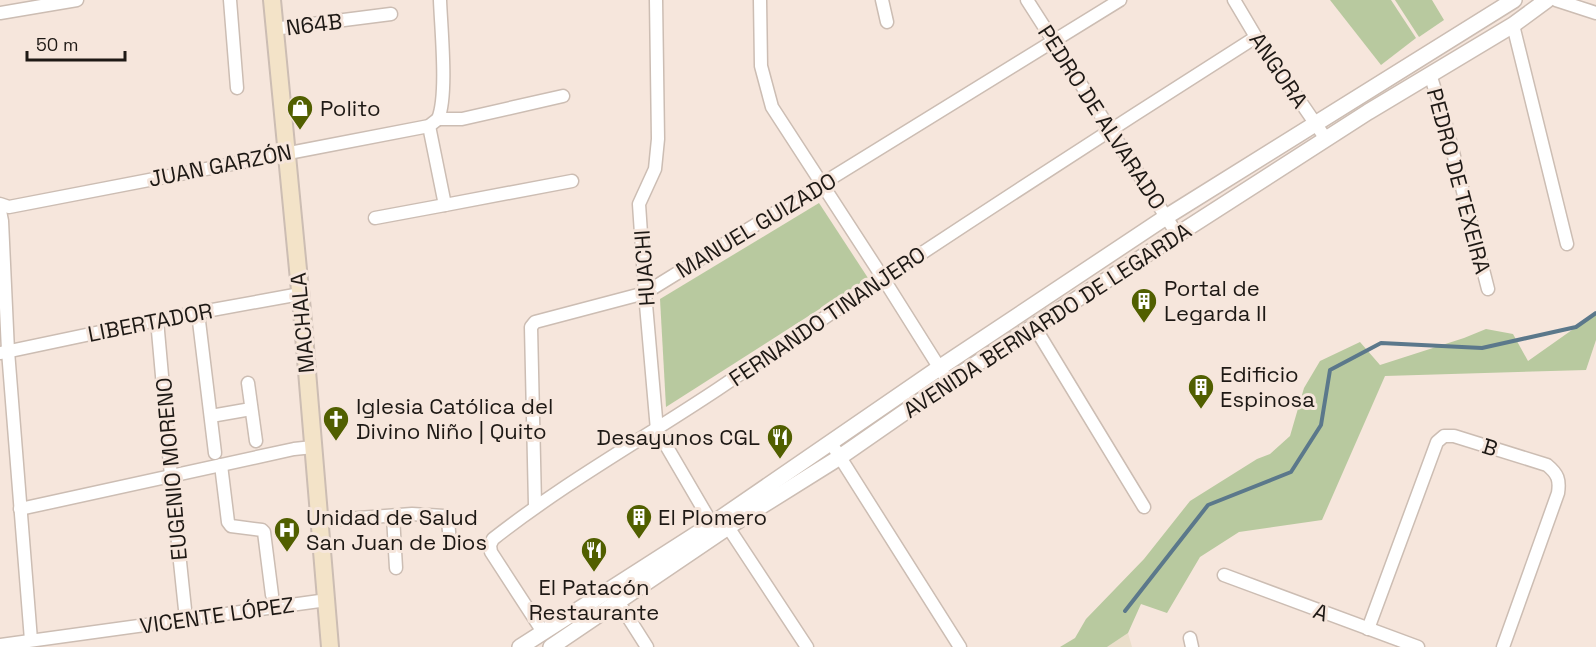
<svg xmlns="http://www.w3.org/2000/svg" width="1596" height="647" viewBox="0 0 1596 647" font-family="'Space Grotesk',sans-serif">
	<rect width="100%" height="100%" fill="#f6e6dc"/>
	<!-- industrial -->
	<path fill="#eadeca" d="M1128,633L1132,647H1107Z"/>
	<!-- green -->
	<g fill="#b8c99f">
		<path d="M1330,0H1391L1416,38L1381,65Z"/>
		<path d="M1395,0H1432L1444,20L1419,37Z"/>
		<path d="M819,203L868,278L666,407L660,299Z"/>
		<path d="M1596,313V340L1586,370L1385,376L1322,520L1239,532L1200,557L1167,613L1141,604L1128,633L1107,647H1060L1075,638L1086,619L1144,559L1190,501L1257,459L1270,454L1290,436L1304,388L1320,361L1360,342L1380,365L1464,338L1486,329L1513,334L1528,361Z"/>
	</g>
	<g fill="none" stroke-linecap="round" stroke-linejoin="round">
		<!-- stream -->
		<path stroke="#5b788b" stroke-width="4" d="M1125,611L1208,505L1291,472L1321,425L1330,370L1381,343L1482,348L1576,327L1596,313"/>
		<!-- minor casing -->
		<g stroke="#ccbdb3" stroke-width="15">
			<g id="minor">
				<path d="M230,0L237,88"/>
				<path d="M656,0L658,139L655,169L639,204L645,293L657,430L712,524"/>
				<path d="M760,0L761,66L772,107L883,278L944,375"/>
				<path d="M882,0L887,22"/>
				<path d="M1027,0L1177,234"/>
				<path d="M1234,0L1256,37L1326,139"/>
				<path d="M1556,0L1596,13"/>
				<path d="M0,13L77,0"/>
				<path d="M1513,25L1567,244"/>
				<path d="M273,29L391,14"/>
				<path d="M1430,74L1446,125L1488,289"/>
				<path d="M438,119H462L563,96"/>
				<path d="M438,119C448,95 441,29 440,0"/>
				<path d="M429,126L445,205L572,181"/>
				<path d="M0,204L9,207L429,126L438,119"/>
				<path d="M0,211L2,221L8,351L31,640"/>
				<path d="M375,218L445,205"/>
				<path d="M198,313L215,453"/>
				<path d="M157,320L171,476L186,619"/>
				<path d="M1034,326L1144,507"/>
				<path d="M1,353L157,320L300,294"/>
				<path d="M248,383L256,441"/>
				<path d="M211,416L251,409"/>
				<path d="M831,443L960,647"/>
				<path d="M221,465L228,522L231,526L262,530L264,532L272,595"/>
				<path d="M535,505L531,327L535,322L645,293L1120,0"/>
				<path d="M20,509L294,449L313,447"/>
				<path d="M393,516L396,568"/>
				<path d="M318,521L412,514L444,516L448,521L450,542"/>
				<path d="M728,527L807,647"/>
				<path d="M1224,575L1418,647"/>
				<path d="M614,595L647,647"/>
				<path d="M1368,629L1437,442L1444,436H1454L1547,465C1558,474 1560,480 1558,493L1503,647"/>
				<path d="M543,632L491,552L490,545L493,539C564,483 643,439 718,389C896,269 1075,152 1256,37"/>
				<path d="M1190,638L1192,647"/>
				<path d="M0,645L327,600"/>
			</g>
		</g>
		<!-- tertiary casing -->
		<g stroke="#ccbdb3" stroke-width="18">
			<g id="tertiary">
				<path d="M520,647L712,524L939,368L1166,217L1514,0"/>
				<path d="M551,647L728,527L840,457L948,382L1368,112L1513,25L1547,0"/>
			</g>
		</g>
		<!-- secondary casing -->
		<g stroke="#ccbdb3" stroke-width="20">
			<path id="secondary" d="M272,0L302,311L330,647"/>
		</g>
		<!-- minor -->
		<use href="#minor" stroke="#fff" stroke-width="12"/>
		<!-- tertiary -->
		<use href="#tertiary" stroke="#fff" stroke-width="15"/>
		<!-- secondary -->
		<use href="#secondary" stroke="#f3e3c8" stroke-width="16"/>
	</g>
	<!-- icons -->
	<defs>
		<g id="shop-pin" transform="scale(1.35)"><path d="M0 17L-7.5 6A9.5 9.5 0 1 1 7.5 6Z" fill="#515f00" stroke="#f6e6dc"/><path d="M-5-2.5h2.3a2.7 3.5 0 0 1 5.4 0H5L5.5 6h-11ZM-1.5-2.5h3a1.5 2.3 0 0 0-3 0Z" fill="#fff"/></g>
		<g id="building-pin" transform="scale(1.35)"><path d="M0 17L-7.5 6A9.5 9.5 0 1 1 7.5 6Z" fill="#515f00" stroke="#f6e6dc"/><path d="M-4-6H4V6H1V3H-1V6H-4ZM-2.5-4.3h1.7v1.8h-1.7ZM.8-4.3h1.7v1.8H.8ZM-2.5-1h1.7V.8h-1.7ZM.8-1h1.7V.8H.8Z" fill="#fff"/></g>
		<g id="church-pin" transform="scale(1.35)"><path d="M0 17L-7.5 6A9.5 9.5 0 1 1 7.5 6Z" fill="#515f00" stroke="#f6e6dc"/><path d="M-1.2-6h2.4v3.5h3.3v2.4h-3.3V6h-2.4V-.1h-3.3v-2.4h3.3Z" fill="#fff"/></g>
		<g id="restaurant-pin" transform="scale(1.35)"><path d="M0 17L-7.5 6A9.5 9.5 0 1 1 7.5 6Z" fill="#515f00" stroke="#f6e6dc"/><path d="M-5-6h1v4h1v-4h1v4h1v-4h1v5L-1.5 .5V6h-2V.5L-5-1ZM5-6V6H3V1.5H1.5Q1.5-4 5-6Z" fill="#fff"/></g>
		<g id="hospital-pin" transform="scale(1.35)"><path d="M0 17L-7.5 6A9.5 9.5 0 1 1 7.5 6Z" fill="#515f00" stroke="#f6e6dc"/><path d="M-5-5h3v3.5h4V-5h3V5h-3V1.5h-4V5h-3Z" fill="#fff"/></g>
	</defs>
	<g fill-rule="evenodd">
		<use href="#shop-pin" x="300" y="108"/>
		<use href="#building-pin" x="1144" y="301"/>
		<use href="#building-pin" x="1201" y="387"/>
		<use href="#church-pin" x="336" y="419"/>
		<use href="#restaurant-pin" x="780" y="437"/>
		<use href="#building-pin" x="639" y="517"/>
		<use href="#hospital-pin" x="287" y="530"/>
		<use href="#restaurant-pin" x="594" y="550"/>
	</g>
	<g text-anchor="middle" stroke-width="6" stroke-linejoin="round" paint-order="stroke">
		<!-- street labels -->
		<g font-size="22" fill="#1e1915" stroke="#f6e6dc">
			<text transform="translate(314 24) rotate(-7)" y="8">N64B</text>
			<text transform="translate(1279 70) rotate(56)" y="8">ANGORA</text>
			<text transform="translate(1102 117) rotate(57)" y="8">PEDRO DE ALVARADO</text>
			<text transform="translate(220 165) rotate(-11)" y="8">JUAN GARZÓN</text>
			<text transform="translate(1459 181) rotate(75)" y="8">PEDRO DE TEXEIRA</text>
			<text transform="translate(756 225) rotate(-31)" y="8">MANUEL GUIZADO</text>
			<text transform="translate(644 268) rotate(-94)" y="8">HUACHI</text>
			<text transform="translate(827 316) rotate(-34)" y="8">FERNANDO TINANJERO</text>
			<text transform="translate(1047 320) rotate(-33)" y="8">AVENIDA BERNARDO DE LEGARDA</text>
			<text transform="translate(150 322) rotate(-11)" y="8">LIBERTADOR</text>
			<text transform="translate(302 323) rotate(-95)" y="8">MACHALA</text>
			<text transform="translate(1490 447) rotate(17)" y="8">B</text>
			<text transform="translate(171 469) rotate(-95)" y="8">EUGENIO MORENO</text>
			<text transform="translate(1321 612) rotate(21)" y="8">A</text>
			<text transform="translate(217 615) rotate(-8)" y="8">VICENTE LÓPEZ</text>
		</g>
		<!-- poi labels -->
		<g font-size="22" fill="#1e1915" stroke="#f6e6dc" text-anchor="start">
			<text x="320" y="116">Polito</text>
			<text x="1164" y="296">Portal de<tspan x="1164" dy="25">Legarda II</tspan></text>
			<text x="1220" y="382">Edificio<tspan x="1220" dy="25">Espinosa</tspan></text>
			<text x="356" y="414">Iglesia Católica del<tspan x="356" dy="25">Divino Niño | Quito</tspan></text>
			<text x="760" y="445" text-anchor="end">Desayunos CGL</text>
			<text x="306" y="525">Unidad de Salud<tspan x="306" dy="25">San Juan de Dios</tspan></text>
			<text x="658" y="525">El Plomero</text>
			<text x="594" y="595" text-anchor="middle">El Patacón<tspan x="594" dy="25">Restaurante</tspan></text>
		</g>
	</g>
	<!-- scale -->
	<path d="M27 51v9h98v-9" fill="none" stroke="#1e1915" stroke-width="3"/>
	<text x="36" y="51" font-size="18" fill="#1e1915" stroke="#f6e6dc" stroke-width="4.5" paint-order="stroke">50 m</text>
</svg>
